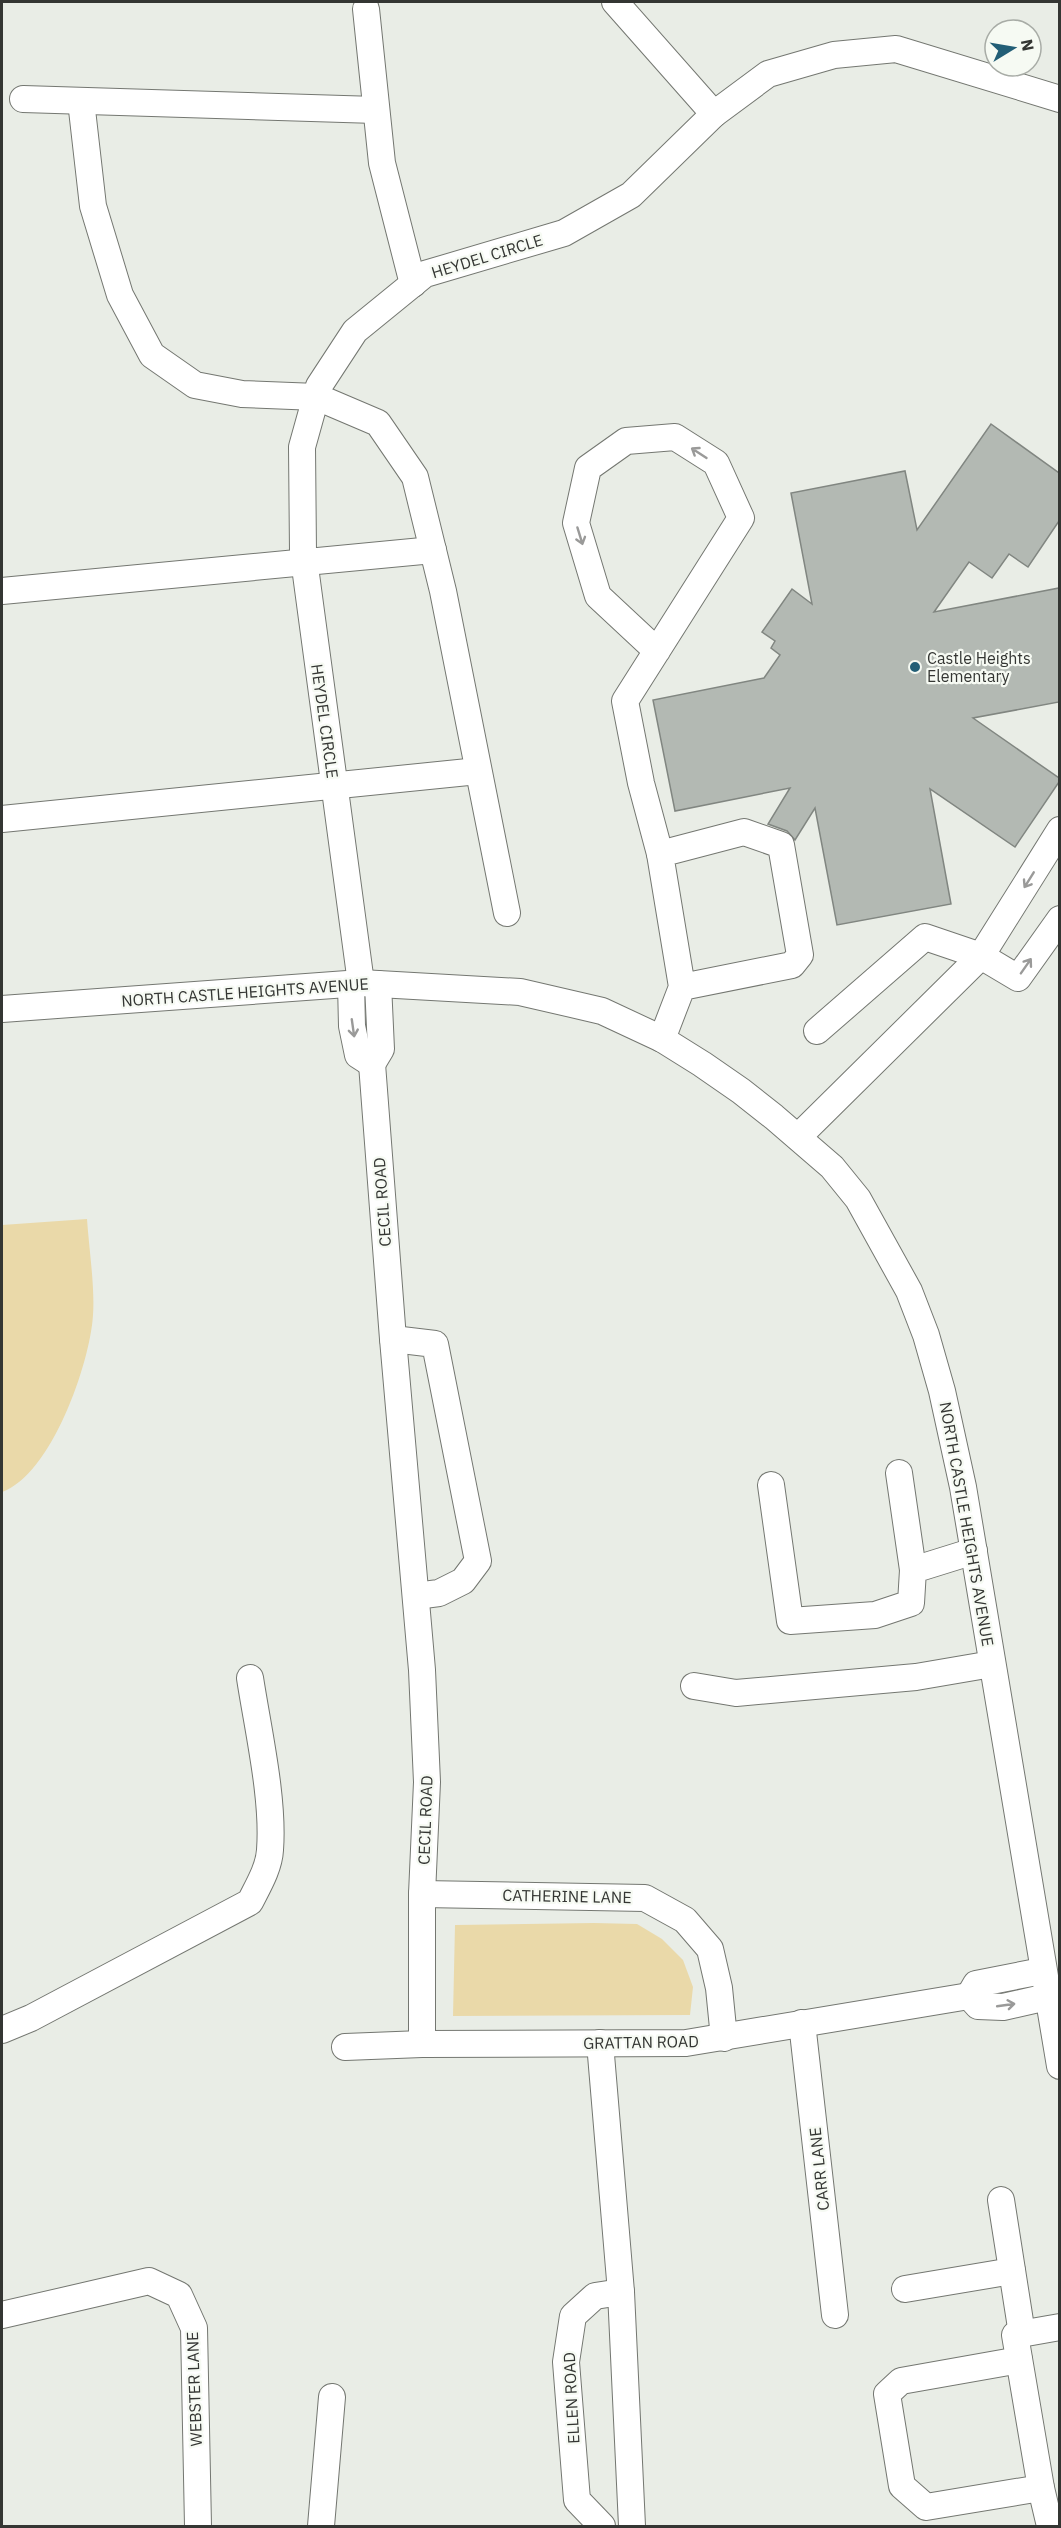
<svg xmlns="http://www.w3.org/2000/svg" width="1061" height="2528" viewBox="0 0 1061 2528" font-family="'IBM Plex Sans',sans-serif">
	<rect width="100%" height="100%" fill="#e9ede6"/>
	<!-- green -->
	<g fill="#ead9a9">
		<path d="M87,1219C89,1248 95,1288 93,1315C90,1364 51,1475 2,1492V1225Z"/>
		<path d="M594,1923L637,1924L662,1939L683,1960L693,1987L690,2015L453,2016L455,1925Z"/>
	</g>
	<!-- building -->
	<path fill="#b3b9b3" stroke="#818681" stroke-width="1.5" d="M991,424L1059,473V521L1028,567L1009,554L992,578L969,562L934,612L1059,588V702L973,718L1059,778V782L1015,847L930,789L951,904L837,925L815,808L795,840L787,831L768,824L790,788L675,811L653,700L764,678L780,655L771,648L775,641L762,632L792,589L812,604L791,493L905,471L917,530Z"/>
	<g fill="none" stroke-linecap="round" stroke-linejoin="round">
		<!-- minor casing -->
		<g stroke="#747771" stroke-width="28">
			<g id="minor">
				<path d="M615,2L714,114"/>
				<path d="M366,9L382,163L413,284"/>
				<path d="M23,99L376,110"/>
				<path d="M81,101L93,206L120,295L152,355L195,385L242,394L317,397L378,423L415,477L443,591L507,913"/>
				<path d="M2,591L433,550"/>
				<path d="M657,651L598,596L576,523L588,468L626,441L675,437L716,463L741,518L625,701L641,783L660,854"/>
				<path d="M2,819L478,771"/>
				<path d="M361,983L303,552L302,447L319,386L355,331L425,274L564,233L631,195L714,114L768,74L834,55L896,49L1060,99"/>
				<path d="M351,984L352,1026L358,1055L372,1064"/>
				<path d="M2,1009L361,983L520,992L602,1011L662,1039L702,1064L741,1091L774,1117L832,1167L858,1199L909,1291L926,1335L942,1391L963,1487L1060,2066"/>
				<path d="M817,1031L925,937L981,956L1018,978L1060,919"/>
				<path d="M662,1039L682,987L792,965L800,955L781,845L744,832L660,854L682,987"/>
				<path d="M372,1064L393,1339L422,1670L427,1782L422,1894V2044"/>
				<path d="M372,1064L381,1049L378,984"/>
				<path d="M798,1137L981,956L1060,830"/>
				<path d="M393,1339L435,1344L478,1561L463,1581L439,1593L416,1596"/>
				<path d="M899,1473L913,1570"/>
				<path d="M771,1485L790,1621L875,1615L911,1603L913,1570L974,1551"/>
				<path d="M694,1686L736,1693L916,1677L992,1664"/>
				<path d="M422,1894L645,1898L685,1920L710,1949L719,1988L724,2038"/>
				<path d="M969,1996L978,2006L1003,2007L1047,1997"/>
				<path d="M969,1996L976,1984L1042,1971"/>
				<path d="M802,2023L835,2315"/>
				<path d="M2,2030L31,2018L250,1902C258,1886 269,1868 270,1850C274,1799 258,1730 250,1678"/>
				<path d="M600,2043L621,2292L632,2526"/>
				<path d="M345,2047L422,2044L686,2043L969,1996"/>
				<path d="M1001,2200L1022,2334"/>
				<path d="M905,2289L1012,2271"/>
				<path d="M2,2315L149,2281L179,2295L194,2328L198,2526"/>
				<path d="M1019,2360L901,2381L887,2394L902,2486L926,2507L1041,2488"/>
				<path d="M321,2526L332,2397"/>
				<path d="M602,2526L577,2500L566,2362L573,2316L595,2296L621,2292"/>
				<path d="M1050,2526L1041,2488L1015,2335L1060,2327"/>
			</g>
		</g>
		<!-- minor -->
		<use href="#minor" stroke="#fff" stroke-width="26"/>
	</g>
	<!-- one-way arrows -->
	<defs><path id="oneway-shaft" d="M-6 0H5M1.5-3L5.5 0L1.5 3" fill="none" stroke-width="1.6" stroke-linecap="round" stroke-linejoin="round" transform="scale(1.5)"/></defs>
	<g stroke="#9a9a99">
		<use href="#oneway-shaft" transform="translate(699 453) rotate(-147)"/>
		<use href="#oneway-shaft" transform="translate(580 536) rotate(73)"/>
		<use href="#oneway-shaft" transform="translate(1029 880) rotate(122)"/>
		<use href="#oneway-shaft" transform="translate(1026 966) rotate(-55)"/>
		<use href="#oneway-shaft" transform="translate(353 1028) rotate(82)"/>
		<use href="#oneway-shaft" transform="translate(1006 2005) rotate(-8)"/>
	</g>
	<!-- markers -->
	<circle fill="#225e76" stroke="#f6faf3" stroke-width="2" cx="915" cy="667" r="6"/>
	<g text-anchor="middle" stroke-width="4.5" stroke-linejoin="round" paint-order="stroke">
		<!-- street labels -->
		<g font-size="16" fill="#343633" stroke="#f6faf3">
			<text transform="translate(487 256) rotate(-17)" y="6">HEYDEL CIRCLE</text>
			<text transform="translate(325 721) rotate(82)" y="6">HEYDEL CIRCLE</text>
			<text transform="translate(245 992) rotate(-4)" y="6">NORTH CASTLE HEIGHTS AVENUE</text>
			<text transform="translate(382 1202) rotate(-94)" y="6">CECIL ROAD</text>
			<text transform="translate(967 1524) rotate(80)" y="6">NORTH CASTLE HEIGHTS AVENUE</text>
			<text transform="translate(425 1820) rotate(-88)" y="6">CECIL ROAD</text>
			<text transform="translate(567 1896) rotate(1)" y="6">CATHERINE LANE</text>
			<text transform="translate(641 2042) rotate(-1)" y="6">GRATTAN ROAD</text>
			<text transform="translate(819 2169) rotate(-96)" y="6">CARR LANE</text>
			<text transform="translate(194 2389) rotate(-92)" y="6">WEBSTER LANE</text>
			<text transform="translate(571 2398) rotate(-93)" y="6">ELLEN ROAD</text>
		</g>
		<!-- poi labels -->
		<g font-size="16" fill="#343633" stroke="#f6faf3" text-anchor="start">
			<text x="927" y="664">Castle Heights<tspan x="927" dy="18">Elementary</tspan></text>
		</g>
	</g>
	<!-- border -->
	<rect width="1061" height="2528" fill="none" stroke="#343633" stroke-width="6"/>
	<!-- north arrow -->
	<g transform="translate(1013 48) rotate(79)"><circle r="28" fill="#f6faf3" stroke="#a8aca6" stroke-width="1.5"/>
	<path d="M0-4.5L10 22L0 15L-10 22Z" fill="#225e76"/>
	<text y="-9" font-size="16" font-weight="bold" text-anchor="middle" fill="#343633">N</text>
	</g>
</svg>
